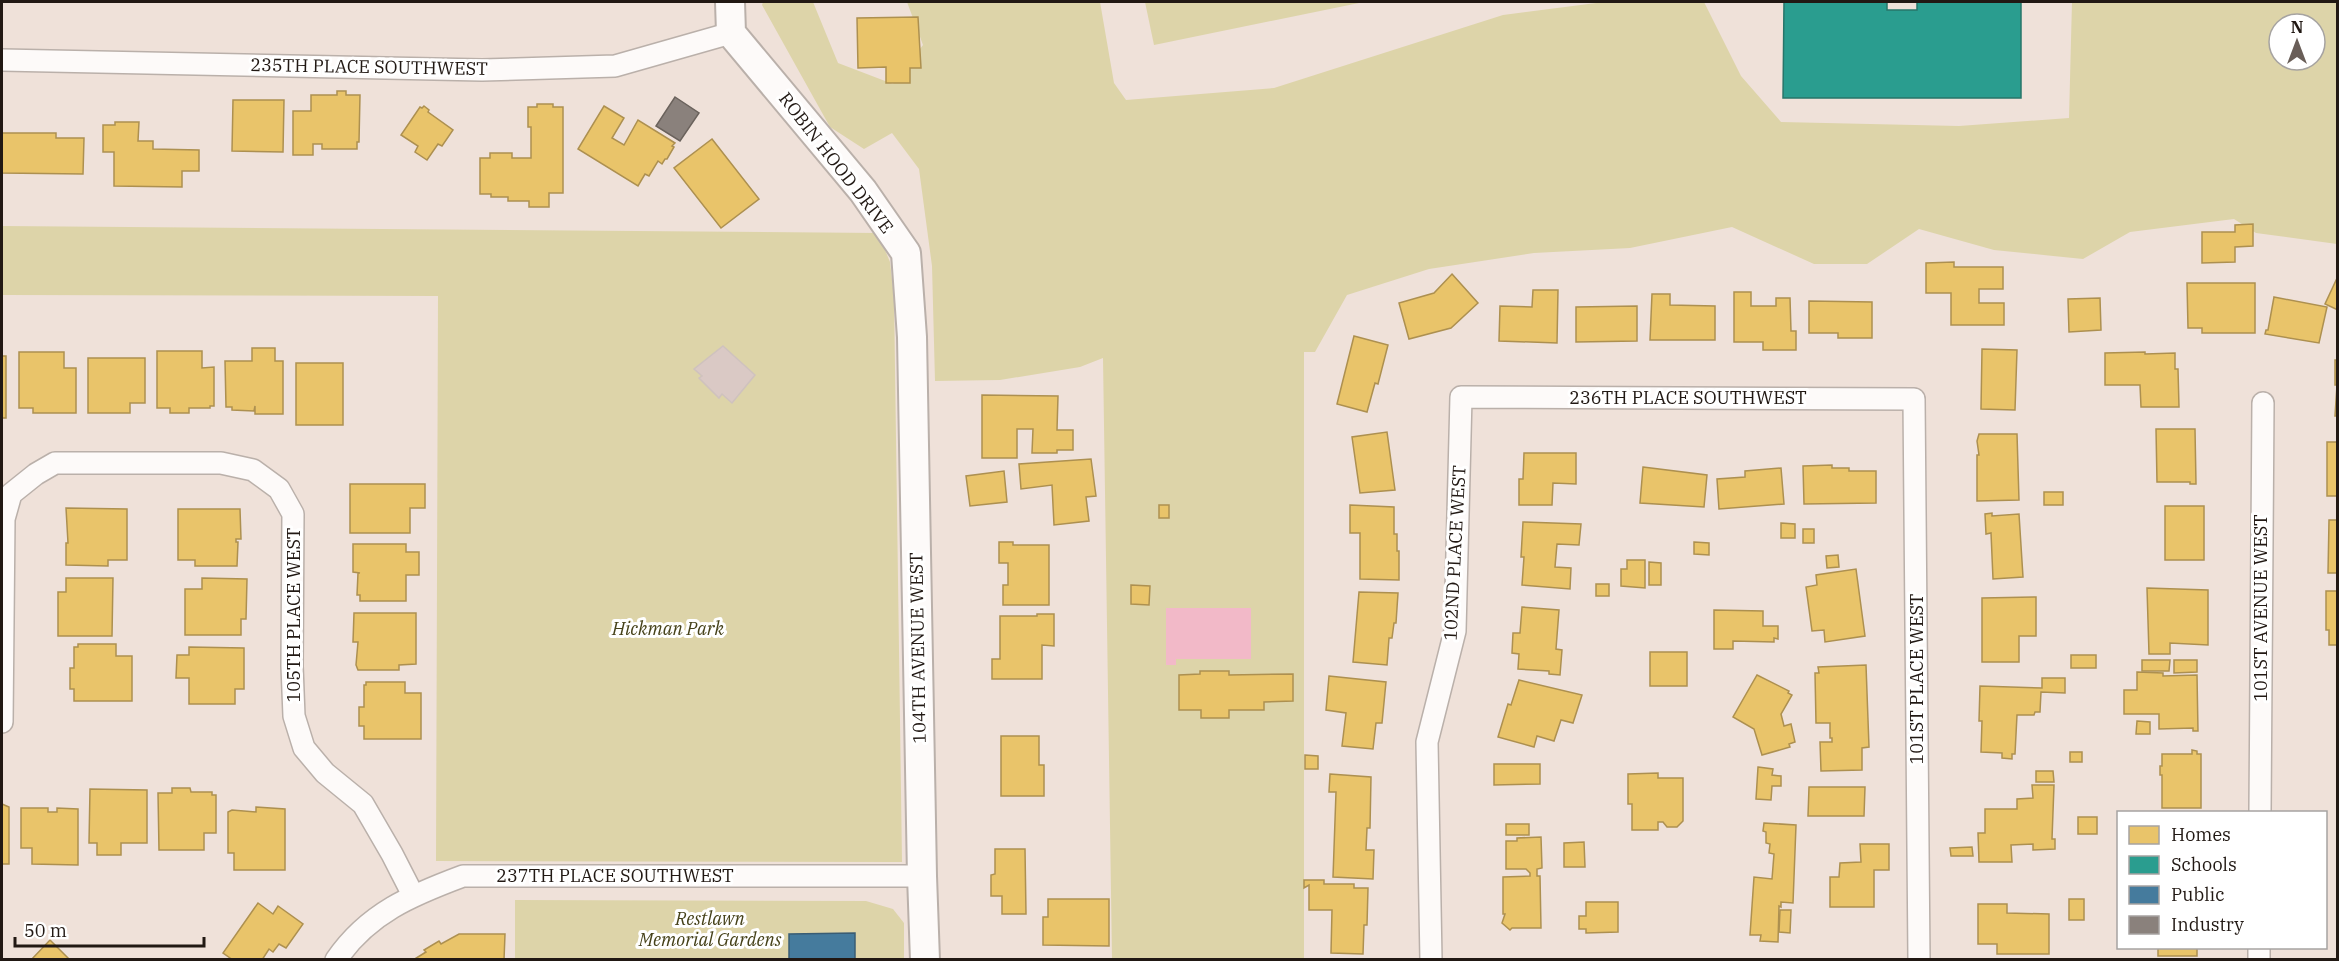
<svg xmlns="http://www.w3.org/2000/svg" width="2339" height="961" viewBox="0 0 2339 961" font-family="'IBM Plex Serif',serif">
	<rect width="100%" height="100%" fill="#efe1d9"/>
	<!-- green -->
	<g fill="#ddd4a9" fill-rule="evenodd">
		<path d="M763,2H813L838,63L893,84L923,45L907,2H1100L1114,83L1126,100L1274,88L1503,15L1604,2H1704L1741,76L1781,122L1959,126L2069,118L2072,2H2337V244L2256,233L2234,219L2130,232L2083,259L1994,250L1919,229L1867,264H1814L1732,227L1630,248L1534,253L1429,269L1347,295L1315,352H1304V959H1112L1103,358L1080,367L1000,380L935,381L932,266L919,169L892,133L864,149L830,127L762,5ZM2279,24H2315V60H2279Z"/>
		<path d="M1145,2H1364L1154,45Z"/>
		<path d="M2,226L878,233L890,262L894,297L902,862L436,861L438,296L2,295Z"/>
		<path d="M515,900L866,901L893,909L904,923V959L515,960Z"/>
	</g>
	<!-- water -->
	<path fill="#f2b9c8" d="M1166,608H1251V659H1176V665H1166Z"/>
	<!-- homes -->
	<g fill="#e9c46a" stroke="#ad9050" stroke-width="1.5">
		<path d="M918,17L921,68H910V83H886V67L858,68L857,18Z"/>
		<path d="M337,91H346V95H360L359,142H357V149H322V144H313V155H293V111H311V95H337Z"/>
		<path d="M233,100H284L283,152L232,151Z"/>
		<path d="M537,104H553V107H563V193H549V207H529V201H508V197H491V194H480V158H490V153H512V158H531V127H528V107H537Z"/>
		<path d="M424,106L429,110L428,112L453,130L442,146L438,144L427,160L415,152L418,146L401,135L420,107L422,108Z"/>
		<path d="M604,106L624,118L612,138L624,145L638,120L675,143L672,146L674,147L667,159H665L662,164L658,161L649,176L645,174L638,186L578,149Z"/>
		<path d="M115,122H139L138,141H153V149L199,150V171H182V187L114,186V152H103V125H115Z"/>
		<path d="M2,133H56V138H84L83,174L2,173Z"/>
		<path d="M712,139L759,199L721,228L674,168Z"/>
		<path d="M2253,224V246L2235,247V262L2202,263V232H2235V225Z"/>
		<path d="M1954,262V267H2003V289H1979V303H2004V325H1951V293H1926V263Z"/>
		<path d="M1452,274L1478,303L1451,328L1409,339L1399,303L1434,293Z"/>
		<path d="M2338,276V310L2325,304Z"/>
		<path d="M2187,283H2255V333H2202V328H2188Z"/>
		<path d="M1533,290H1558L1557,343L1499,341L1500,306L1532,307Z"/>
		<path d="M1734,292H1751V306H1776V298H1790L1791,331H1796V350H1763V342H1734Z"/>
		<path d="M1652,294H1670V305L1715,306V340H1650Z"/>
		<path d="M2274,297L2327,307L2319,343L2265,334L2266,330H2268Z"/>
		<path d="M2100,298L2101,330L2069,332L2068,299Z"/>
		<path d="M1809,301L1872,302V338H1838V333H1809Z"/>
		<path d="M1637,306V341L1576,342V307Z"/>
		<path d="M1354,336L1388,345L1378,384L1375,383L1367,412L1337,404Z"/>
		<path d="M252,348H275V361H283V414H255V406L254,411L232,410V407H226L225,361H252Z"/>
		<path d="M1982,349L2017,350L2015,410L1981,409Z"/>
		<path d="M157,351H202V368L214,367V406H210V408H189V413H170V408H157Z"/>
		<path d="M19,352H64V368H76V413H33V408H19Z"/>
		<path d="M2145,352V354L2175,353V369H2178L2179,407H2141L2140,385H2105V353Z"/>
		<rect x="2" y="356" width="4" height="62"/>
		<path d="M88,358H145V403H130V413H88Z"/>
		<path d="M2335,360H2338L2337,416H2335L2337,385H2335Z"/>
		<rect x="296" y="363" width="47" height="62"/>
		<path d="M982,395L1058,396L1057,430H1073V450H1057V453H1032L1033,429H1017V458H982Z"/>
		<path d="M2156,429H2195L2196,484H2190V482H2157Z"/>
		<path d="M1387,432L1395,490L1360,493L1352,437Z"/>
		<path d="M1979,434H2017L2019,500L1977,501V455H1979L1977,441Z"/>
		<rect x="2327" y="442" width="11" height="54"/>
		<path d="M1524,453H1576V484L1553,483L1552,505H1519V479H1523Z"/>
		<path d="M1091,459L1096,496L1086,497L1089,521L1054,525L1052,485L1021,489L1019,464Z"/>
		<path d="M1832,465V468H1849V471H1876V503L1804,504L1803,466Z"/>
		<path d="M1643,467L1707,475L1704,507L1640,503Z"/>
		<path d="M1781,468L1784,504L1719,509L1717,479L1745,477V471Z"/>
		<path d="M1004,471L1007,502L970,506L966,476Z"/>
		<path d="M350,484H425V508H410V533H350Z"/>
		<rect x="2044" y="492" width="19" height="13"/>
		<rect x="1159" y="505" width="10" height="13"/>
		<path d="M1350,505L1394,507V534H1397V551H1399V580L1360,579V533H1350Z"/>
		<rect x="2165" y="506" width="39" height="54"/>
		<path d="M66,508L127,509V560H108V566L66,565V543H68Z"/>
		<path d="M178,509H240L241,539H236V542H238L237,566H195V560H178Z"/>
		<path d="M1992,513V516L2019,514L2023,577L1993,579L1991,533L1986,534L1985,514Z"/>
		<path d="M2329,520H2338V573H2328Z"/>
		<path d="M1523,522L1581,524L1579,545L1557,544L1555,567L1571,568L1570,589L1522,585L1524,557H1521Z"/>
		<path d="M1781,523L1795,524V538H1781Z"/>
		<rect x="1803" y="529" width="11" height="14"/>
		<path d="M999,542H1013V545H1049V605H1003V585H1008V563H999Z"/>
		<path d="M1694,542L1709,543V555L1694,554Z"/>
		<path d="M353,544H406V552H419V575H406V601H360V595H357L358,573H360L353,572Z"/>
		<path d="M1838,555L1839,567L1827,568L1826,556Z"/>
		<path d="M1627,560H1645V588L1621,586V569H1627Z"/>
		<path d="M1649,562L1661,563V585H1649Z"/>
		<path d="M1856,569L1865,636L1825,642L1824,630L1812,631L1806,587L1817,585L1816,575Z"/>
		<path d="M66,578H113L112,636H58V592H66Z"/>
		<path d="M202,578L247,579L246,619H241V635H185V589H202Z"/>
		<rect x="1596" y="584" width="13" height="12"/>
		<path d="M1131,585L1150,586L1149,605L1131,604Z"/>
		<path d="M2147,588L2208,590V645L2170,643V654H2149Z"/>
		<path d="M2326,591H2338V645H2329V630H2326Z"/>
		<path d="M1359,592L1398,593L1396,623H1394L1392,638H1389L1387,665L1353,662Z"/>
		<path d="M2036,597V636H2019V662H1982V598Z"/>
		<path d="M1522,607L1559,610L1556,649L1562,650L1560,675L1549,674V671L1518,669L1519,654L1512,653L1513,633H1520Z"/>
		<path d="M1714,610L1763,611V626H1778V639L1774,638V642L1733,641V649H1714Z"/>
		<path d="M354,613H416V664L399,665V670H358L356,665L358,642H353Z"/>
		<path d="M1037,614H1054V646L1042,645V679H992V659H1000V616H1037Z"/>
		<path d="M78,644H116V656H132V701H74V689H70V668H74V647H78Z"/>
		<path d="M189,647L244,648V689H235V704H189V678H176L177,655H189Z"/>
		<rect x="1650" y="652" width="37" height="34"/>
		<rect x="2071" y="655" width="25" height="13"/>
		<path d="M2142,660H2170L2169,671H2142Z"/>
		<path d="M2174,660H2197V672L2174,673Z"/>
		<path d="M1866,665L1869,747L1862,748V770L1821,771L1820,742H1832V738H1830V723H1816L1815,673H1819L1818,667Z"/>
		<path d="M1200,671H1229V675L1293,674V701L1264,702V710H1229V718H1201V710H1179V675L1200,674Z"/>
		<path d="M2137,672L2163,673V676L2197,675L2198,731H2193V728L2159,729V714H2124V690H2137Z"/>
		<path d="M1757,675L1789,691L1788,693L1792,695L1781,714L1784,726L1791,724L1795,742L1789,744L1790,747L1762,755L1754,729L1733,717Z"/>
		<path d="M1329,676L1386,682L1382,723H1376L1373,749L1342,746L1346,713L1326,710Z"/>
		<path d="M2042,678H2065V693L2041,692L2040,712H2035L2034,715H2017L2015,754H2012V759L2002,758V753L1981,752L1982,721H1979L1980,686L2042,688Z"/>
		<path d="M1519,680L1582,695L1573,723L1561,720L1554,741L1537,736L1534,747L1498,737L1508,704L1511,705Z"/>
		<path d="M366,682H405V693H421V739H364V726H359V707H364V685H366Z"/>
		<path d="M2137,721L2150,722V734H2136Z"/>
		<path d="M1001,736H1039V765H1044V796H1001Z"/>
		<path d="M2192,750L2197,751V754H2201V808H2162V775H2160V766H2162V754H2192Z"/>
		<rect x="2070" y="752" width="12" height="10"/>
		<path d="M1305,755L1318,756V769H1305Z"/>
		<path d="M1494,764H1540V784L1494,785Z"/>
		<path d="M1758,767L1773,769L1772,775L1781,776V786H1772L1771,800L1756,799Z"/>
		<path d="M2036,771H2053L2054,782H2036Z"/>
		<path d="M1658,773V778H1683V821L1677,827H1667L1663,822H1658V830H1632V804H1628V774Z"/>
		<path d="M1330,774L1371,777L1370,828H1367L1366,850H1374L1373,879L1333,877L1336,792H1329Z"/>
		<path d="M2032,785H2054L2052,839H2055V849L2033,850V844L2011,845L2012,862H1979L1978,833H1985V809H2017V799L2033,798Z"/>
		<path d="M1809,787H1865L1864,816H1808Z"/>
		<path d="M172,788H190L191,792H212V795H216V833H204V850H159L158,793H172Z"/>
		<path d="M90,789L147,790V843H121V855H97V843H89Z"/>
		<path d="M2,804L9,807V864H2Z"/>
		<path d="M256,807L285,809V870H234V853H228V812L232,810L256,812Z"/>
		<path d="M21,808H48V812H57V808L78,809V865L32,864V848H21Z"/>
		<rect x="2078" y="817" width="19" height="17"/>
		<path d="M1764,823L1796,825L1793,903L1781,902V907L1779,906L1778,942L1760,941L1761,935H1750L1754,877L1772,879L1774,854L1769,853L1770,844L1766,843V832L1763,831Z"/>
		<rect x="1506" y="824" width="23" height="11"/>
		<path d="M1541,837L1542,868L1537,869V876H1540L1541,928H1512L1510,930L1502,923L1505,914H1503V877L1530,876V873L1526,869H1506V841H1517V838Z"/>
		<path d="M1584,842L1585,867H1564V843Z"/>
		<path d="M1860,844H1889V870H1874V907H1830V877H1839L1840,863L1861,862Z"/>
		<path d="M1972,847L1973,856H1951L1950,848Z"/>
		<path d="M995,849H1025L1026,914H1002V896H991V875L995,874Z"/>
		<path d="M1304,880H1324V884H1354V888H1368L1367,925H1364L1363,954L1331,953L1332,910H1309V885L1304,888Z"/>
		<path d="M1048,899H1109V946L1043,945V917H1048Z"/>
		<rect x="2069" y="899" width="15" height="21"/>
		<path d="M1586,902H1618V932L1586,933V929H1579V916H1586Z"/>
		<path d="M258,903L273,914L278,906L303,924L286,948L279,944L273,952L269,949L262,960H233L223,953Z"/>
		<path d="M1978,904H2007V913L2049,914V954H1997V944H1978Z"/>
		<path d="M1780,910H1791L1790,933L1779,932Z"/>
		<path d="M459,934H505L504,960H413L426,952L424,950L439,941L441,944Z"/>
		<path d="M50,940L70,960H31Z"/>
		<rect x="2158" y="948" width="39" height="8"/>
	</g>
	<!-- schools -->
	<path fill="#2a9d8f" stroke="#27756a" stroke-width="1.5" d="M1784,2H1887V10H1917V2H2021V98H1783Z"/>
	<!-- public -->
	<path fill="#457b9d" stroke="#3a5d74" stroke-width="1.5" d="M855,933V960H789V934Z"/>
	<!-- industry -->
	<path fill="#8a817c" stroke="#6a625c" stroke-width="1.5" d="M675,97L699,113L680,141L656,126Z"/>
	<!-- building -->
	<path fill="#dac9c5" stroke="#cfc2be" stroke-width="1.5" d="M723,346L755,375L732,403L722,394L719,398L699,378L702,376L694,369Z"/>
	<g fill="none" stroke-linecap="round" stroke-linejoin="round">
		<!-- street casing -->
		<g stroke="#bab0aa" stroke-width="24">
			<g id="street">
				<path d="M2,60L482,70L615,66L731,33"/>
				<path d="M2,722L4,519L11,494L36,474L55,463H221L253,470L279,489L293,514L292,666L294,716L304,748L325,773L363,804L392,854L413,895"/>
				<path d="M2260,812L2263,403"/>
				<path d="M336,960C368,913 412,895 463,876H922"/>
				<path d="M1431,960L1427,742L1455,631L1461,397L1914,399L1919,960"/>
				<path d="M2259,960V948"/>
			</g>
		</g>
		<!-- secondary casing -->
		<g stroke="#bab0aa" stroke-width="32">
			<path id="secondary" d="M730,2L731,33L863,191L906,253L912,337L922,876L925,960"/>
		</g>
		<!-- street -->
		<use href="#street" stroke="#fdfaf9" stroke-width="21"/>
		<!-- secondary -->
		<use href="#secondary" stroke="#fdfaf9" stroke-width="28"/>
	</g>
	<g text-anchor="middle" stroke-width="6" stroke-linejoin="round" paint-order="stroke">
		<!-- street labels -->
		<g font-size="18" fill="#211813" stroke="#fff">
			<text transform="translate(369 67) rotate(1)" y="6">235TH PLACE SOUTHWEST</text>
			<text transform="translate(836 163) rotate(52)" y="6">ROBIN HOOD DRIVE</text>
			<text x="1688" y="404">236TH PLACE SOUTHWEST</text>
			<text transform="translate(1455 553) rotate(-87)" y="6">102ND PLACE WEST</text>
			<text transform="translate(2261 608) rotate(-90)" y="6">101ST AVENUE WEST</text>
			<text transform="translate(294 615) rotate(-90)" y="6">105TH PLACE WEST</text>
			<text transform="translate(918 648) rotate(-91)" y="6">104TH AVENUE WEST</text>
			<text transform="translate(1917 679) rotate(-90)" y="6">101ST PLACE WEST</text>
			<text x="615" y="882">237TH PLACE SOUTHWEST</text>
		</g>
		<!-- park labels -->
		<g font-size="18" font-style="italic" fill="#454119" stroke="#fff">
			<text x="668" y="635">Hickman Park</text>
			<text x="710" y="925">Restlawn<tspan x="710" dy="21">Memorial Gardens</tspan></text>
		</g>
	</g>
	<!-- border -->
	<rect width="2339" height="961" fill="none" stroke="#211813" stroke-width="6"/>
	<!-- legend -->
	<rect x="2117" y="811" width="210" height="138" fill="#ffffff" stroke="#a6a3a1" stroke-width="1.5"/>
	<rect x="2129" y="826" width="30" height="18" fill="#e9c46a" stroke="#a6a3a1" stroke-width="1.5"/>
	<text x="2171" y="841" font-size="18" fill="#211813">Homes</text>
	<rect x="2129" y="856" width="30" height="18" fill="#2a9d8f" stroke="#a6a3a1" stroke-width="1.5"/>
	<text x="2171" y="871" font-size="18" fill="#211813">Schools</text>
	<rect x="2129" y="886" width="30" height="18" fill="#457b9d" stroke="#a6a3a1" stroke-width="1.5"/>
	<text x="2171" y="901" font-size="18" fill="#211813">Public</text>
	<rect x="2129" y="916" width="30" height="18" fill="#8a817c" stroke="#a6a3a1" stroke-width="1.5"/>
	<text x="2171" y="931" font-size="18" fill="#211813">Industry</text>
	<!-- north arrow -->
	<g transform="translate(2297 42)"><circle r="28" fill="#ffffff" stroke="#a6a3a1" stroke-width="1.5"/>
	<path d="M0-4.5L10 22L0 15L-10 22Z" fill="#695e58"/>
	<text y="-9" font-size="16" font-weight="bold" text-anchor="middle" fill="#211813">N</text>
	</g>
	<!-- scale -->
	<path d="M15 937v9h189v-9" fill="none" stroke="#211813" stroke-width="3"/>
	<text x="24" y="937" font-size="18" fill="#211813" stroke="#ffffff" stroke-width="4.5" paint-order="stroke">50 m</text>
</svg>
